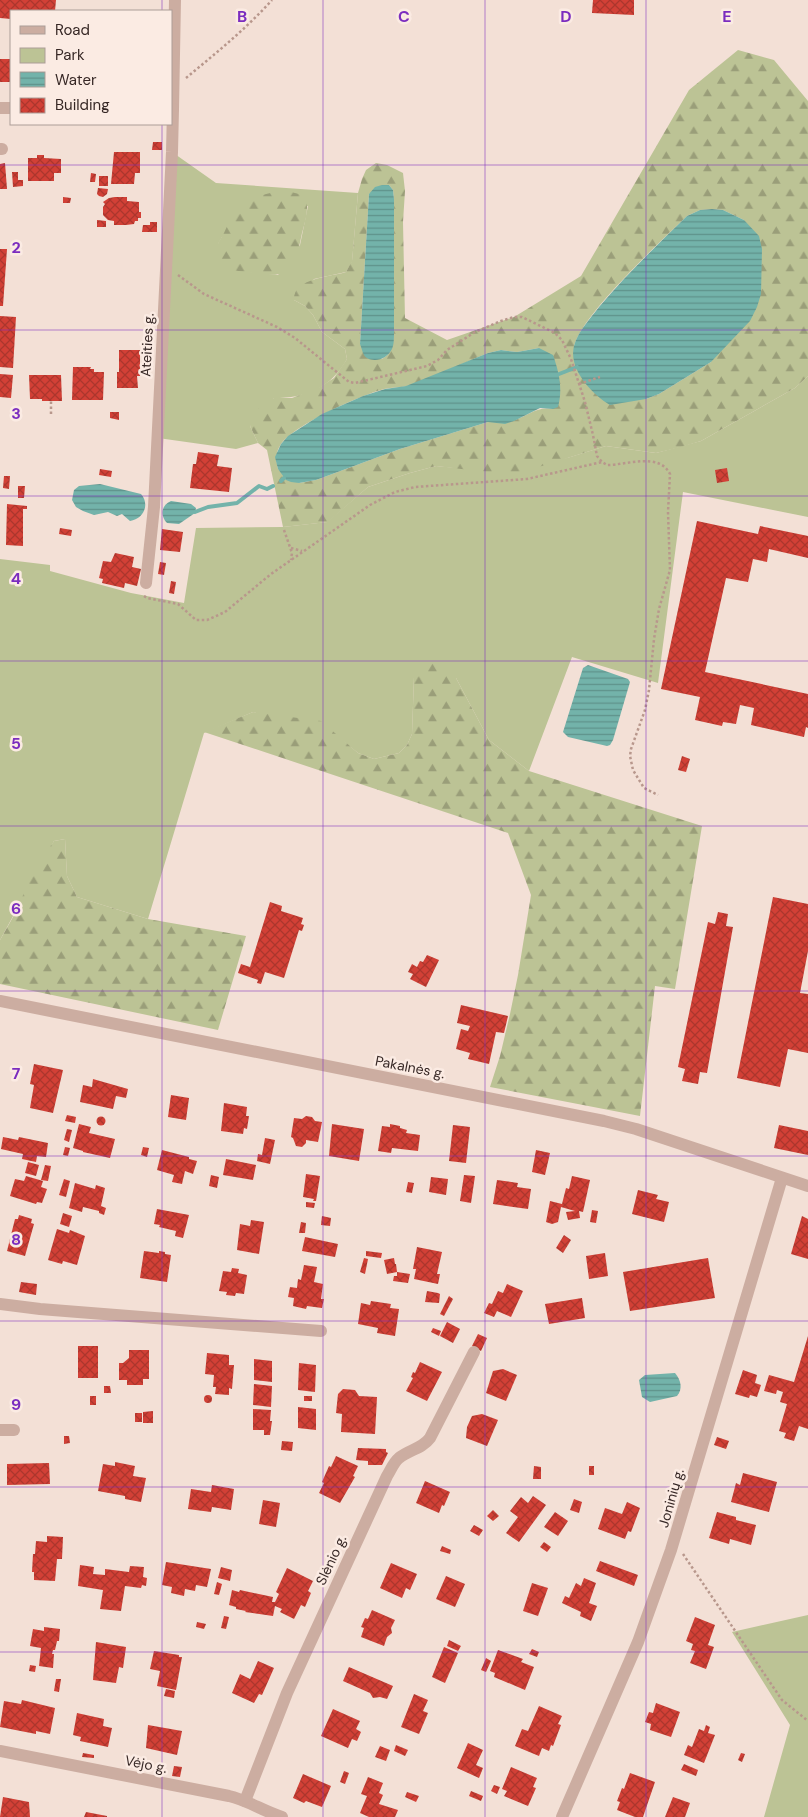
<svg xmlns="http://www.w3.org/2000/svg" width="808" height="1817" viewBox="0 0 808 1817" font-family="'DM Sans',sans-serif">
	<defs>
		<pattern id="forest-firs" width="22" height="20" patternUnits="userSpaceOnUse" patternTransform="scale(1.25)"><rect width="22" height="20" fill="#bcc395"/><path d="M5 1l3.5 6h-7zM16 11l3.5 6h-7z" fill="#9a9e79"/></pattern>
		<pattern id="water-rules" width="6" height="5" patternUnits="userSpaceOnUse" patternTransform="scale(1.25)"><rect width="6" height="5" fill="#73b3aa"/><path d="M0 2.5h6" fill="none" stroke="#5f928a"/></pattern>
		<pattern id="building-cross-hatch" width="8" height="8" patternUnits="userSpaceOnUse" patternTransform="scale(1.25)"><rect width="8" height="8" fill="#d24036"/><path d="M0 0l8 8M0 8l8-8" fill="none" stroke="#ab362d"/></pattern>
	</defs>
	<rect width="100%" height="100%" fill="#f3e0d6"/>
	<!-- green -->
	<g fill="#bcc395" fill-rule="evenodd">
		<path d="M172,152L216,183L358,193L352,262L346,272L314,279L294,300L305,306L313,315L322,332L345,349L347,359C331,388 306,398 274,398L250,426L258,443L236,449L158,438ZM308,206L300,245L278,275L250,272L218,244L222,237Z"/>
		<path d="M808,376V517L683,492L658,683L572,657L529,771L489,740L456,678L414,677L412,734L407,745L399,753L374,759L358,753L342,740L253,712L204,733L148,919L77,897L67,876L65,839L54,841L0,940V559L50,565V571L131,593L184,603L196,528L283,527L327,522L368,487L410,473L436,466L457,468L567,458L606,446L656,453L701,441L795,388Z"/>
		<path d="M808,1615V1817H764L790,1725L732,1632Z"/>
	</g>
	<!-- forest -->
	<g fill="url(#forest-firs)" fill-rule="evenodd">
		<path d="M738,50L774,60L808,101V376L795,388L701,441L681,447L656,453L606,446L513,475L436,466L410,473L368,487L328,522L283,527L267,450L258,443L250,426L253,414L262,405L274,398H292L320,387L334,378L347,359L345,349L322,332L313,315L305,306L294,300C293,278 330,277 346,272L352,261L358,193L362,179L366,170L376,163L387,165L403,173L405,191L403,222L405,318L447,340L514,317L581,276L689,90ZM389,185L393,190L394,199V333C393,344 393,353 382,359L360,344L369,194ZM712,209L723,210L744,220L711,362L659,394L646,399L582,377C578,368 573,359 574,348C576,320 664,238 687,216L700,210ZM539,348L553,409C537,406 529,415 515,420C506,424 497,421 488,422L400,449L316,480L299,483L278,469C276,460 275,453 281,444C294,425 361,395 384,389C392,387 400,388 407,386C433,378 463,363 488,353L501,350L517,352Z"/>
		<path d="M287,191L299,194L306,199C309,210 305,222 302,233C299,247 296,270 279,274C271,276 260,274 252,273C241,271 232,271 223,266C221,261 218,256 217,251C216,244 221,239 224,233C236,205 257,192 287,191Z"/>
		<path d="M433,660L440,663L456,678L489,740L529,771L702,826L675,989L655,986L640,1116L490,1087L500,1056L510,1014L518,975L531,895L508,833L204,732L253,712L321,721L358,753L374,759L399,753L407,745L412,734L414,677L422,664Z"/>
		<path d="M65,839L67,876L77,897L148,919L246,936L218,1030L0,984V940L17,910L32,873L54,841Z"/>
	</g>
	<!-- water -->
	<g fill="url(#water-rules)">
		<path d="M382,185H389L393,190L394,199V333C394,338 394,345 392,349C388,358 376,363 367,358C363,356 362,349 360,344L369,194L375,187Z"/>
		<path d="M712,209L723,210L744,220L759,236L762,249L761,294L757,307L750,321L711,362L659,394L646,399L610,405C592,394 568,369 574,346C578,331 590,319 599,307C626,275 657,245 687,216L700,210Z"/>
		<path d="M539,348L553,355C559,372 563,389 558,407L553,409L540,408L514,421L505,424L488,422L400,449L316,480L299,483L291,482L286,480L278,469L275,457L281,444L288,436L322,414L363,396L385,389L406,386L488,353L501,350L517,352Z"/>
		<path d="M100,484L141,494C150,504 144,519 130,521L122,514L117,516L108,512L94,515L83,511L76,507L72,500L74,490L79,486Z"/>
		<path d="M171,501L191,504L196,508L195,513L179,524L167,523C160,516 161,505 171,501Z"/>
		<path d="M588,665L628,679L630,682L613,740L610,745L607,746L568,737L563,732L583,668Z"/>
		<path d="M675,1373C681,1380 683,1389 677,1396L650,1402L642,1397L639,1380L645,1375Z"/>
	</g>
	<g fill="none" stroke-linecap="round" stroke-linejoin="round">
		<!-- stream -->
		<g stroke="#73b3aa" stroke-width="4">
			<path d="M559,374L577,367"/>
			<path d="M281,481L284,478"/>
			<path d="M195,512L208,507L237,503L259,486L267,489L273,486"/>
		</g>
	</g>
	<!-- building -->
	<g fill="url(#building-cross-hatch)">
		<path d="M0,0H56L55,11H11V19L0,18Z"/>
		<path d="M593,0H634V15L592,13Z"/>
		<rect x="0" y="59" width="11" height="23"/>
		<path d="M153,142H162V150H152Z"/>
		<path d="M114,152H140V173H135L134,184H111Z"/>
		<path d="M37,155H44V158L61,159V173H54V181H28V158H37Z"/>
		<path d="M5,163L7,189H0V164Z"/>
		<path d="M12,172H18V180H23V186L13,187Z"/>
		<path d="M91,173L96,174L95,182H90Z"/>
		<rect x="99" y="176" width="9" height="10"/>
		<path d="M98,188L108,189L107,194L103,197L99,196L97,194Z"/>
		<path d="M63,197L71,198L70,203H63Z"/>
		<path d="M115,197H127V201L139,202V212H141V218H138V221H135L134,224L126,225H114V221L108,220L103,215V207L105,204L103,202L109,198Z"/>
		<path d="M97,220L106,221V227H97Z"/>
		<path d="M150,222H157V232H142L143,225H150Z"/>
		<path d="M0,249H7L3,306H0Z"/>
		<path d="M0,316L16,317L13,368L0,367Z"/>
		<path d="M119,350H140V376H137L138,388H117V372H119Z"/>
		<path d="M73,367H91L90,369H94V372H104L103,400H72Z"/>
		<path d="M0,374L13,375L11,398L0,397Z"/>
		<path d="M29,375H61L62,401H42V399H30Z"/>
		<path d="M110,412H119V420L110,418Z"/>
		<path d="M198,452L219,455L217,466L232,468L229,492L190,488L193,464H196Z"/>
		<path d="M727,468L729,481L717,483L715,470Z"/>
		<path d="M100,469L112,471L111,477L99,475Z"/>
		<path d="M4,476H10L9,489L3,488Z"/>
		<path d="M18,486H25L24,498H18Z"/>
		<path d="M7,504L27,506V509H23V546L6,545Z"/>
		<path d="M697,521L758,534L760,526L808,536V558L769,549L767,562L753,559L748,582L726,578L705,672L808,694V728L806,727L804,737L751,725L754,708L740,705L736,724L723,722L722,726L695,720L700,697L661,689Z"/>
		<path d="M60,528L72,530L71,536L59,534Z"/>
		<path d="M162,529L183,532L180,552L160,550Z"/>
		<path d="M115,553L134,557L132,567L141,569L137,586L125,583L124,588L102,583L103,579L99,578L103,561L111,562Z"/>
		<path d="M160,562L166,563L164,575L158,574Z"/>
		<path d="M171,581L176,582L174,594L169,593Z"/>
		<path d="M682,756L690,759L686,772L678,770Z"/>
		<path d="M773,897L808,904V951L800,993L808,994V1053L788,1049L780,1087L737,1078Z"/>
		<path d="M270,902L282,906L281,911L303,918L301,924L304,925L302,931L299,930L284,978L265,972L261,984L257,983L258,980L238,973L241,964L250,967Z"/>
		<path d="M718,912L728,914L726,926L733,927L707,1073L700,1072L698,1084L682,1081L685,1069L678,1067L708,922L715,924Z"/>
		<path d="M427,955L439,960L426,987L410,979L413,974L408,972L412,964L417,967L420,961L423,962Z"/>
		<path d="M461,1005L508,1016L504,1033L496,1032L489,1064L468,1059L470,1053L456,1049L461,1029L468,1031L470,1026L457,1023Z"/>
		<path d="M34,1064L63,1070L53,1113L30,1108L34,1085L30,1084Z"/>
		<path d="M93,1079L128,1089L126,1098L116,1096L113,1109L80,1102L83,1085L92,1087Z"/>
		<path d="M171,1095L189,1098L186,1120L168,1117Z"/>
		<path d="M224,1103L247,1107L246,1116H249L247,1129L244,1128L243,1134L221,1131Z"/>
		<path d="M67,1115L76,1117L75,1123L65,1121Z"/>
		<path d="M306,1116L312,1117L315,1121L322,1122L318,1142L306,1140V1143L302,1147L296,1146L293,1138L291,1137L294,1118L302,1119Z"/>
		<circle cx="101" cy="1121" r="4.5"/>
		<path d="M79,1124L91,1127L89,1133L115,1139L110,1158L83,1152V1151L73,1148Z"/>
		<path d="M332,1124L364,1129L359,1161L329,1156Z"/>
		<path d="M390,1124L400,1126V1128L407,1130L406,1133L420,1135L418,1151L392,1148L391,1153L378,1151L382,1126L390,1127Z"/>
		<path d="M453,1125L470,1127L466,1163L449,1161Z"/>
		<path d="M779,1125L808,1131V1155L774,1148Z"/>
		<path d="M67,1129L72,1130L69,1142L64,1140Z"/>
		<path d="M3,1137L18,1140L19,1137L48,1143L46,1157L37,1156L36,1162L22,1159L23,1154L1,1149Z"/>
		<path d="M265,1138L275,1140L270,1164L257,1161L258,1154L262,1155Z"/>
		<path d="M65,1147L70,1148L68,1156L63,1155Z"/>
		<path d="M143,1147L149,1148L147,1157L141,1155Z"/>
		<path d="M162,1150L189,1157V1159L197,1161L193,1174L185,1171L182,1184L172,1182L174,1175L157,1170Z"/>
		<path d="M536,1150L550,1153L545,1175L532,1172Z"/>
		<path d="M226,1159L256,1165L253,1180L223,1175Z"/>
		<path d="M28,1162L39,1165L36,1176L25,1173Z"/>
		<path d="M45,1165L51,1166L48,1181L41,1180Z"/>
		<path d="M306,1174L320,1176L316,1201H313L314,1199L303,1197Z"/>
		<path d="M211,1175L219,1177L217,1188L209,1186Z"/>
		<path d="M464,1175L475,1176L471,1203L460,1201Z"/>
		<path d="M26,1176L43,1181L41,1187L47,1189L42,1203L37,1202L36,1204L10,1196L15,1179L24,1181Z"/>
		<path d="M572,1176L590,1180L583,1212L579,1211L580,1218L568,1220L566,1212L575,1211L561,1207L558,1222L552,1224L546,1222L550,1201L562,1204L566,1188L569,1189Z"/>
		<path d="M431,1177L448,1179L446,1195L429,1192Z"/>
		<path d="M64,1179L70,1181L66,1197L59,1195Z"/>
		<path d="M497,1180L518,1183L517,1187L531,1189L528,1209L493,1204Z"/>
		<path d="M408,1182L414,1183L412,1193L406,1192Z"/>
		<path d="M75,1183L95,1189L96,1185L105,1188L101,1206L106,1208L104,1215L99,1213V1211L83,1207L82,1212L69,1208Z"/>
		<path d="M638,1190L658,1195L656,1199L669,1202L664,1222L632,1214Z"/>
		<path d="M306,1202L315,1203L314,1208L306,1207Z"/>
		<path d="M157,1209L189,1215L183,1238L175,1236L176,1231L159,1227L160,1225L154,1224Z"/>
		<path d="M592,1210L598,1211L596,1223L590,1222Z"/>
		<path d="M63,1213L72,1216L69,1227L60,1224Z"/>
		<path d="M19,1215L32,1219L31,1223L34,1224L25,1256L7,1251L15,1219H18Z"/>
		<path d="M322,1216L331,1218L330,1226L321,1225Z"/>
		<path d="M802,1216L808,1219V1259L791,1254Z"/>
		<path d="M251,1220L264,1222L259,1254L237,1250L240,1224L250,1226Z"/>
		<path d="M301,1222L306,1223L305,1233H299Z"/>
		<path d="M57,1229L69,1233L70,1230L85,1236L77,1265L63,1261L62,1264L48,1260Z"/>
		<path d="M564,1235L571,1240L563,1253L556,1248Z"/>
		<path d="M305,1237L338,1244L335,1257L302,1251Z"/>
		<path d="M417,1247L442,1252L437,1274H440L438,1284L414,1279L416,1269H413Z"/>
		<path d="M144,1251L159,1253V1251L165,1252V1254L171,1255L167,1282L140,1278Z"/>
		<path d="M366,1251L382,1253L381,1258L366,1256Z"/>
		<path d="M605,1253L608,1276L589,1279L586,1256Z"/>
		<path d="M364,1258L368,1259L365,1274L360,1272Z"/>
		<path d="M394,1258L395,1264H396L397,1272L387,1274L384,1260Z"/>
		<path d="M708,1258L715,1298L630,1311L623,1272Z"/>
		<path d="M304,1265L317,1267L314,1282L323,1284L321,1299H324L322,1308L307,1306L306,1309L293,1306L294,1298L288,1297L290,1287L297,1288L298,1279L301,1280Z"/>
		<path d="M232,1268L239,1269L238,1273L247,1275L244,1294L236,1293L235,1296L226,1295L227,1292L219,1291L223,1271L231,1272Z"/>
		<path d="M397,1272L410,1274L408,1283L393,1281L394,1276H397Z"/>
		<path d="M21,1282L37,1284L36,1295L19,1292Z"/>
		<path d="M507,1284L523,1291L511,1317L497,1311L494,1317L484,1313L489,1303L492,1304L498,1291L503,1293Z"/>
		<path d="M427,1291L438,1293L440,1294L439,1303L425,1302Z"/>
		<path d="M449,1296L453,1299L444,1316L440,1314Z"/>
		<path d="M582,1298L585,1318L549,1324L545,1304Z"/>
		<path d="M371,1301L391,1304L390,1308L399,1309L395,1336L377,1333L378,1328L358,1324L361,1303L370,1305Z"/>
		<path d="M447,1322L460,1329L453,1343L440,1336Z"/>
		<path d="M433,1328L441,1331L439,1336L431,1332Z"/>
		<path d="M478,1334L487,1338L481,1351L472,1346Z"/>
		<path d="M808,1336V1429L799,1426L794,1441L784,1438L786,1433L779,1431L787,1404L780,1402L783,1392L777,1390L776,1394L764,1391L769,1375L794,1382Z"/>
		<rect x="78" y="1346" width="20" height="32"/>
		<path d="M129,1350H149V1379H143V1385H127V1380H119V1363H123L129,1358Z"/>
		<path d="M207,1353L229,1355V1365H234L232,1389L229,1388V1395L215,1394L216,1387H213L214,1375L205,1374Z"/>
		<path d="M254,1359L272,1361V1382L254,1380Z"/>
		<path d="M420,1362L442,1372L427,1401L406,1391L413,1378L411,1377L413,1372L415,1373Z"/>
		<path d="M299,1363L316,1365L315,1392L298,1390Z"/>
		<path d="M503,1369L517,1375L506,1401L486,1393L493,1371Z"/>
		<path d="M743,1370L757,1375L755,1383L761,1385L757,1397L750,1395L749,1398L735,1394Z"/>
		<path d="M254,1384L272,1386L271,1407L253,1405Z"/>
		<path d="M104,1386H110L111,1393H104Z"/>
		<path d="M343,1389L355,1390L359,1396L377,1397L375,1434L341,1432L342,1414L336,1413L338,1394Z"/>
		<circle cx="208" cy="1399" r="4"/>
		<rect x="90" y="1396" width="6" height="9"/>
		<rect x="304" y="1396" width="8" height="5"/>
		<path d="M298,1407L316,1409V1430L298,1428Z"/>
		<path d="M253,1409L271,1410L270,1421H272L270,1435H264V1430H253Z"/>
		<path d="M153,1411V1423H143V1412Z"/>
		<rect x="135" y="1413" width="7" height="9"/>
		<path d="M482,1414L498,1420L487,1446L466,1438L467,1427L472,1416Z"/>
		<path d="M64,1436H69L70,1443L64,1444Z"/>
		<path d="M717,1437L729,1441L726,1449L714,1445Z"/>
		<path d="M282,1441L293,1442L292,1451L281,1450Z"/>
		<path d="M358,1448L386,1449V1452L388,1453L382,1465H368V1461L356,1460Z"/>
		<path d="M336,1456L358,1466L353,1476L355,1477L340,1503L319,1493L324,1483L322,1482L329,1466L331,1467Z"/>
		<path d="M115,1462L135,1466L133,1476L146,1478L141,1502L125,1499V1496L98,1491L103,1464L115,1466Z"/>
		<path d="M49,1463L50,1484L7,1485V1464Z"/>
		<path d="M534,1466L541,1467V1479H533Z"/>
		<rect x="589" y="1466" width="5" height="9"/>
		<path d="M743,1473L777,1482L769,1512L731,1502L736,1483L740,1485Z"/>
		<path d="M425,1481L450,1492L444,1506L442,1505L439,1513L416,1503Z"/>
		<path d="M212,1485L234,1489L231,1510L212,1507L211,1512L188,1509L191,1489L211,1492Z"/>
		<path d="M533,1496L546,1505L519,1542L506,1533L518,1517L510,1511L521,1497L528,1503Z"/>
		<path d="M574,1499L582,1502L579,1513L570,1510Z"/>
		<path d="M263,1500L280,1503L276,1527L259,1524Z"/>
		<path d="M627,1502L640,1508L631,1532L628,1531L625,1539L598,1529L605,1508L622,1514Z"/>
		<path d="M493,1510L499,1516L493,1521L487,1516Z"/>
		<path d="M555,1512L568,1521L558,1536L544,1527Z"/>
		<path d="M717,1512L736,1517V1520L756,1525L751,1545L730,1539L729,1544L709,1538Z"/>
		<path d="M474,1525L483,1530L479,1536L470,1531Z"/>
		<path d="M47,1536L63,1537L62,1559H57L55,1581L34,1580V1572H32L33,1554H35L36,1541L47,1542Z"/>
		<path d="M544,1542L551,1547L547,1552L540,1547Z"/>
		<path d="M442,1546L451,1550L450,1554L440,1551Z"/>
		<path d="M600,1561L638,1575L634,1586L596,1571Z"/>
		<path d="M166,1562L211,1569L207,1587L196,1585L195,1591L185,1589L184,1596L171,1593L172,1587L162,1585Z"/>
		<path d="M391,1563L417,1574L410,1590L406,1588L402,1598L380,1588Z"/>
		<path d="M80,1565L94,1567L93,1574L105,1575V1569L129,1572L130,1566L144,1567L143,1577L147,1578L146,1586L142,1585L141,1588L125,1586L121,1611L100,1609L103,1590L78,1586Z"/>
		<path d="M221,1567L232,1570L230,1581L218,1578Z"/>
		<path d="M287,1568L313,1581L308,1591L311,1593L305,1607L301,1605L294,1619L280,1612L282,1609L275,1606L273,1616L245,1612L246,1611L236,1609V1607L229,1605L232,1590L239,1592L240,1590L273,1597L272,1602H275L279,1594L276,1592Z"/>
		<path d="M446,1576L465,1584L455,1607L436,1599Z"/>
		<path d="M584,1578L596,1583L589,1603L597,1606L591,1621L580,1616L581,1612L562,1603L565,1596L569,1598L576,1583L581,1586Z"/>
		<path d="M217,1582L222,1584L219,1595L214,1594Z"/>
		<path d="M532,1583L548,1588L538,1616L523,1611Z"/>
		<path d="M372,1610L395,1620L391,1628L392,1633L387,1637L384,1646L361,1637L364,1628L361,1627L365,1618L368,1619Z"/>
		<path d="M224,1616L229,1617L226,1629L221,1628Z"/>
		<path d="M695,1617L715,1625L708,1645L714,1647L706,1669L690,1663L695,1651L691,1650L693,1644L686,1641Z"/>
		<path d="M197,1622L206,1624L204,1629L196,1627Z"/>
		<path d="M44,1627L60,1629L59,1641H57L55,1650H53L52,1654H54L53,1668L39,1666L41,1648L30,1646L33,1629L44,1631Z"/>
		<path d="M449,1640L461,1646L458,1651L447,1646Z"/>
		<path d="M96,1642L126,1647L123,1668L119,1667L116,1683L93,1680Z"/>
		<path d="M444,1647L458,1653L445,1683L432,1677Z"/>
		<path d="M532,1649L539,1652L537,1657L529,1654Z"/>
		<path d="M498,1650L523,1659L521,1662L534,1667L525,1690L494,1677L495,1673L490,1671Z"/>
		<path d="M154,1651L179,1655V1657H182L176,1690L157,1686L160,1671L150,1669Z"/>
		<path d="M486,1658L491,1661L486,1672L481,1670Z"/>
		<path d="M258,1661L274,1668L262,1695L259,1694L254,1703L232,1693L240,1674L250,1679Z"/>
		<path d="M30,1665L36,1666L35,1672L29,1671Z"/>
		<path d="M349,1667L393,1686L387,1699L380,1697L373,1698L370,1693L343,1681Z"/>
		<path d="M56,1679H61L59,1692L54,1691Z"/>
		<path d="M166,1689L175,1691L174,1698L164,1696Z"/>
		<path d="M414,1694L428,1700L423,1711L428,1713L419,1734L401,1727Z"/>
		<path d="M22,1700L55,1708L50,1734L36,1731V1734L0,1727L4,1701L21,1704Z"/>
		<path d="M656,1703L680,1712L671,1737L650,1730L651,1724L645,1722L649,1712L653,1713Z"/>
		<path d="M539,1706L562,1716L558,1724L561,1725L553,1746L551,1745L549,1751L542,1748L539,1756L515,1746L522,1729L528,1731Z"/>
		<path d="M333,1709L360,1721L356,1729L361,1732L357,1741L352,1739L348,1748L321,1736Z"/>
		<path d="M77,1713L104,1719L103,1726L112,1728L108,1747L80,1741L81,1737L73,1735Z"/>
		<path d="M148,1725L182,1731L177,1755L146,1748Z"/>
		<path d="M706,1725L710,1727L708,1733L715,1735L704,1763L684,1755L688,1745L692,1747L699,1729L704,1731Z"/>
		<path d="M468,1743L483,1750L476,1765L483,1768L479,1778L457,1768Z"/>
		<path d="M396,1745L408,1750L405,1756L394,1751Z"/>
		<path d="M380,1746L390,1750L386,1761L375,1757Z"/>
		<path d="M83,1753L94,1755V1758L82,1757Z"/>
		<path d="M741,1753L745,1754L742,1762L738,1760Z"/>
		<path d="M684,1764L698,1770L696,1776L681,1770Z"/>
		<path d="M174,1766L182,1767L180,1777L172,1776Z"/>
		<path d="M511,1767L537,1778L533,1787L536,1788L528,1806L504,1796L507,1791L502,1789Z"/>
		<path d="M344,1771L349,1773L345,1784L340,1782Z"/>
		<path d="M630,1773L655,1782L643,1817H635L617,1810L620,1802L617,1801L622,1788L624,1789Z"/>
		<path d="M303,1774L331,1786L322,1807L306,1801L304,1803L293,1798Z"/>
		<path d="M368,1777L383,1783L379,1793L383,1795L379,1804L398,1810L395,1817H369L360,1813L367,1796L361,1794Z"/>
		<path d="M494,1785L500,1787L497,1794L491,1791Z"/>
		<path d="M471,1791L483,1796L481,1801L469,1796Z"/>
		<path d="M407,1792L419,1796L416,1802L405,1797Z"/>
		<path d="M3,1797L29,1802L30,1817H0Z"/>
		<path d="M673,1797L690,1803L685,1817H665Z"/>
		<path d="M86,1812L107,1816V1817H84Z"/>
	</g>
	<g fill="none" stroke-linecap="round" stroke-linejoin="round">
		<!-- path -->
		<g stroke="#b8978c" stroke-width="2.5" stroke-dasharray="2.5 2.5" stroke-linecap="butt">
			<path d="M186,78C216,53 246,29 272,0"/>
			<path d="M178,275L204,294L277,327L295,338L349,382L355,383L427,366L438,360L447,350L475,332L501,321L514,317H522L555,333L562,340L571,359L585,402L593,435L597,456L602,462L607,465C627,465 659,452 670,474L668,512L670,570L659,609L654,639L649,690L645,710L631,749L630,756L633,770L644,788L658,795"/>
			<path d="M579,384L600,377"/>
			<path d="M51,414V401"/>
			<path d="M284,530L292,553L291,560"/>
			<path d="M291,548L302,551"/>
			<path d="M144,596L147,598L178,604L196,620H207L225,612L271,574L370,505L395,492L415,487L527,479L602,462"/>
			<path d="M683,1554L782,1700L808,1721"/>
		</g>
		<!-- street -->
		<g stroke="#ccada1" stroke-width="12">
			<path d="M0,108H11"/>
			<path d="M173,109L175,0"/>
			<path d="M0,149H2"/>
			<path d="M146,583L154,507L172,152L173,109H171"/>
			<path d="M0,1001L604,1121L636,1129L808,1186"/>
			<path d="M0,1304L40,1309L321,1331"/>
			<path d="M0,1430H14"/>
			<path d="M0,1751L229,1796C247,1800 263,1811 282,1817"/>
			<path d="M245,1801L287,1693L387,1476C391,1470 393,1463 399,1458C408,1450 422,1449 430,1438L474,1352"/>
			<path d="M562,1817L638,1642L671,1550L782,1178"/>
		</g>
	</g>
	<!-- grid -->
	<path fill="none" stroke="#7b2cbf" stroke-width="1" stroke-opacity="0.55" d="M162,0V11M323,0V1817M485,0V1817M646,0V1817M162,124V1817M0,165H808M0,330H808M0,496H808M0,661H808M0,826H808M0,991H808M0,1156H808M0,1321H808M0,1487H808M0,1652H808"/>
	<g text-anchor="middle" stroke-width="5" stroke-linejoin="round" paint-order="stroke">
		<!-- street labels -->
		<g font-size="14" fill="#362725" stroke="#fbebe3">
			<text transform="translate(147 345) rotate(-87)" y="5">Ateities g.</text>
			<text transform="translate(410 1067) rotate(11)" y="5">Pakalnės g.</text>
			<text transform="translate(671 1498) rotate(-74)" y="5">Joninių g.</text>
			<text transform="translate(331 1560) rotate(-65)" y="5">Slėnio g.</text>
			<text transform="translate(146 1764) rotate(11)" y="5">Vėjo g.</text>
		</g>
	</g>
	<g font-size="16" text-anchor="middle" font-weight="bold" fill="#7b2cbf" stroke="#fbebe3" stroke-width="5" stroke-linejoin="round" paint-order="stroke">
		<text x="242" y="22">B</text>
		<text x="404" y="22">C</text>
		<text x="566" y="22">D</text>
		<text x="727" y="22">E</text>
		<text x="16" y="253">2</text>
		<text x="16" y="419">3</text>
		<text x="16" y="584">4</text>
		<text x="16" y="749">5</text>
		<text x="16" y="914">6</text>
		<text x="16" y="1079">7</text>
		<text x="16" y="1245">8</text>
		<text x="16" y="1410">9</text>
	</g>
	<!-- legend -->
	<rect x="10" y="10" width="162" height="115" fill="#fbebe3" stroke="#ac9d97"/>
	<rect x="20" y="26" width="25" height="8" fill="#ccada1" stroke="#ac9d97"/>
	<text x="55" y="35" font-size="15" fill="#362725">Road</text>
	<rect x="20" y="48" width="25" height="15" fill="#bcc395" stroke="#ac9d97"/>
	<text x="55" y="60" font-size="15" fill="#362725">Park</text>
	<rect x="20" y="72" width="25" height="15" fill="url(#water-rules)" stroke="#ac9d97"/>
	<text x="55" y="85" font-size="15" fill="#362725">Water</text>
	<rect x="20" y="98" width="25" height="15" fill="url(#building-cross-hatch)" stroke="#ac9d97"/>
	<text x="55" y="110" font-size="15" fill="#362725">Building</text>
</svg>
